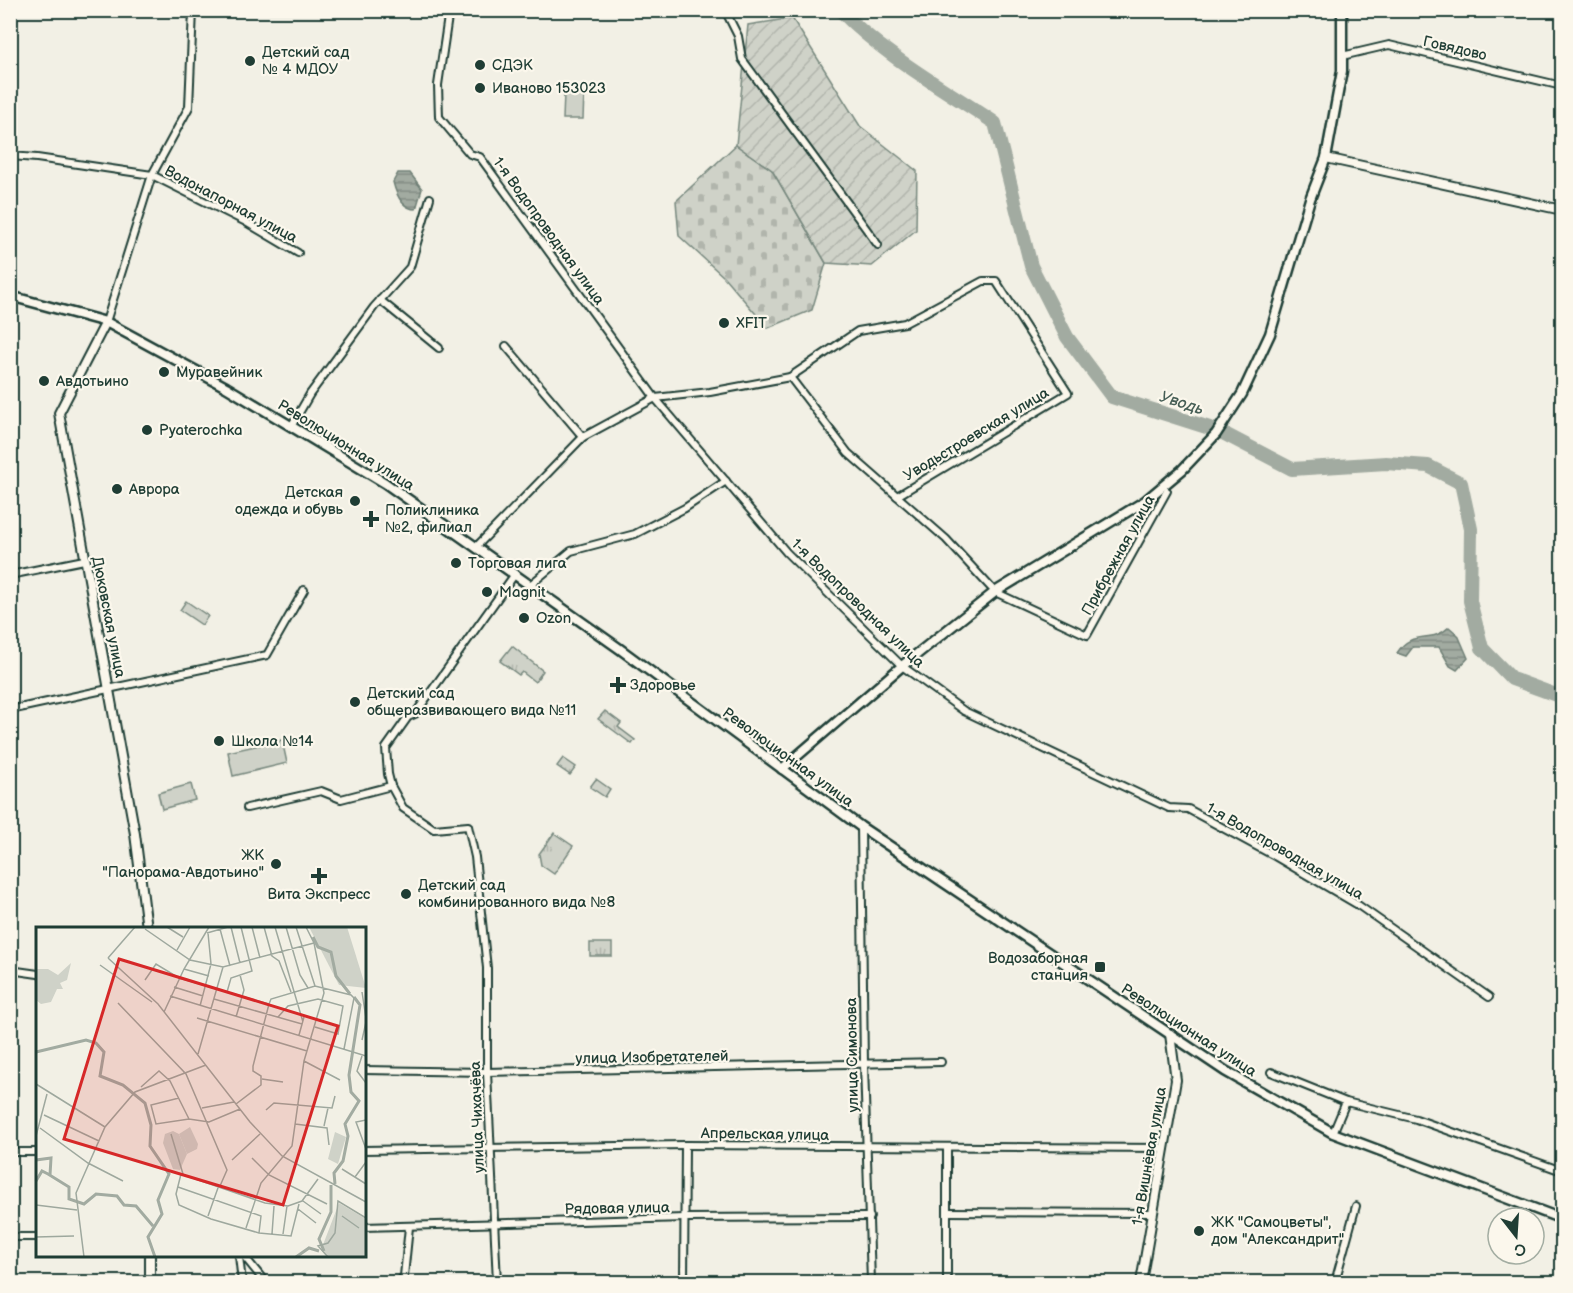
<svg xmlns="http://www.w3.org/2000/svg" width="1573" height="1293" viewBox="0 0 1573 1293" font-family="'Balsamiq Sans',sans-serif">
	<defs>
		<pattern id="cemetery-stones" width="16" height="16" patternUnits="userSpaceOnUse" patternTransform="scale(1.5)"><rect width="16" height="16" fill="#cfd2c8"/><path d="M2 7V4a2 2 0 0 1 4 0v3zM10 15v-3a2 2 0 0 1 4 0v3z" fill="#b1b5ac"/></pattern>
		<pattern id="park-tufts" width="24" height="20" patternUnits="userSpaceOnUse" patternTransform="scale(1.5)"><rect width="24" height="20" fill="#cfd2c8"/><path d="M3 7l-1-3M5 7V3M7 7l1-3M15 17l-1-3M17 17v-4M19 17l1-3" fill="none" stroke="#b1b5ac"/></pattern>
		<pattern id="garden-furrows" width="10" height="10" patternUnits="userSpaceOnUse" patternTransform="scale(1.5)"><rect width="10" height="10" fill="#cfd2c8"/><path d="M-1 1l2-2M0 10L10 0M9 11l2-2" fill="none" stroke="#b1b5ac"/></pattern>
		<pattern id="water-rules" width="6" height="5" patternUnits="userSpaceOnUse" patternTransform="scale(1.5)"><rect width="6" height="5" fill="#a2aba1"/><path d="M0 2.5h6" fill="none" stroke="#838c84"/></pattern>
	</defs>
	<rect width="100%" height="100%" fill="#f2f0e5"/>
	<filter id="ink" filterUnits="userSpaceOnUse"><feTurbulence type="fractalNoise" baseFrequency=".0167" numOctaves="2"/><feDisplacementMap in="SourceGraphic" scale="12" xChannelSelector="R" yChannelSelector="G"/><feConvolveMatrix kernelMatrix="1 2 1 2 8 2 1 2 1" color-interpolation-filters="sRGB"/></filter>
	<g filter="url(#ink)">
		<!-- grass -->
		<g fill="#cfd2c8" stroke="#77887e" stroke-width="1.5">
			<path d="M564,93H584L583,119H563Z"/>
			<path d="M186,601L208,616L202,625L180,610Z"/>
			<path d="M282,740L287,763L233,776L228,752Z"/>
			<path d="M191,784L195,800L162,809L158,793Z"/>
		</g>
		<!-- cemetery -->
		<path fill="url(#cemetery-stones)" stroke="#77887e" stroke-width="1.5" d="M736,145L772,170L826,263L812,310L768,328L724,277L679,236L676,201Z"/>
		<!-- park -->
		<g fill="url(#park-tufts)" stroke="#77887e" stroke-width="1.5">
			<path d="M512,646L543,671L535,682L522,672L519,675L500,661Z"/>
			<path d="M605,711L621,723L618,727L635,740L632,744L598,719Z"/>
			<path d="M563,758L576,767L570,775L557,766Z"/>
			<path d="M596,779L610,789L605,797L590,787Z"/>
			<path d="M554,833L573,846L554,874L541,865L539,854Z"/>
			<rect x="590" y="943" width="22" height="13"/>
		</g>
		<!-- garden -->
		<path fill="url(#garden-furrows)" stroke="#77887e" stroke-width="1.5" d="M792,18L860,126L917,171L916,230L872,266L826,263L772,170L736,145L748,25Z"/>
		<!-- water -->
		<g fill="url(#water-rules)" stroke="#6e7f75" stroke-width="1.5">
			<path d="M398,173H410L422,189L416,209C402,209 396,194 393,182Z"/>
			<path d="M1449,627L1458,635L1468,658L1457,670L1450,666L1439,647H1413L1406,656L1397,653C1412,628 1431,645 1449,627Z"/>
		</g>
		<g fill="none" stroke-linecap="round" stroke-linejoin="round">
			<!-- river -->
			<path stroke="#a2aba1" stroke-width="14" d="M840,10C884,56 943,88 995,123L1031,266L1067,337L1112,397L1219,431L1292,469L1386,463L1428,466L1461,483L1471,529L1470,601L1482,648L1512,679L1556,695H1562"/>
			<!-- minor casing -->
			<g stroke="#1f3d34" stroke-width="10">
				<g id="minor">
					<path d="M449,10L438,85L439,117L470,154L480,157L655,398L787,553L902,666L964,711L1169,808L1188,809L1271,854L1358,905L1489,997"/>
					<path d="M725,10L738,36L742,59L878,245"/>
					<path d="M1342,56L1389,45L1562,86"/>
					<path d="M10,156L37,158L152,175L244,221L298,253"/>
					<path d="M380,300L439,348"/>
					<path d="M106,322L152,175L189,107L193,10"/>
					<path d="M506,346L583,437"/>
					<path d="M790,377L848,453L946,539L995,592L1087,635L1167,491"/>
					<path d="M292,425L310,394L374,307L410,267L430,198"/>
					<path d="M476,547L583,437L655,398L710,392L790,377L858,331L905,323L983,281H996L1068,393L897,496"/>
					<path d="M10,575L84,560"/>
					<path d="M530,585L571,551L635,534L685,508L726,481"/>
					<path d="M10,710L267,655L304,590"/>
					<path d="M247,808L321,791L341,799L391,786"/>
					<path d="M861,827L864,1065L871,1282"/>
					<path d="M10,970L38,974"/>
					<path d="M364,1070L487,1072L941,1062"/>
					<path d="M1271,1072L1346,1102L1416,1119L1562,1171"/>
					<path d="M1333,1133L1346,1102"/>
					<path d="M364,1150L685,1145L1165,1148"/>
					<path d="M10,1152H38"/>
					<path d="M947,1212L1153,1213"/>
					<path d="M364,1227L685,1218L870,1217"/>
					<path d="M10,1237H38"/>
					<path d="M239,1256L242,1282"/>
					<path d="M244,1256L265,1282"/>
					<path d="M399,1282L404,1276L409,1227"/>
					<path d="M497,1282L487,1072V968L475,857L468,826L434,829L403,808L391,786L388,774L386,748L408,717L415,714L515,574"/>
					<path d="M684,1282L685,1145"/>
					<path d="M947,1282V1147"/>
					<path d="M1335,1282L1356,1206"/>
				</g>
			</g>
			<!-- tertiary casing -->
			<g stroke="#1f3d34" stroke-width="12">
				<g id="tertiary">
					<path d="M1326,158L1562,210"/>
					<path d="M106,322L59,413L135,834L147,928"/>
					<path d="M150,1256V1282"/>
					<path d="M1141,1282L1176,1080L1170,1034"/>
				</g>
			</g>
			<!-- secondary casing -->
			<g stroke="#1f3d34" stroke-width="13">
				<g id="secondary">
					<path d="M10,296L106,322L226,387L385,483L620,649L861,827L1225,1071L1333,1133L1562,1219"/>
					<path d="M782,769L902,666L995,592L1145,501L1182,470L1216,434L1242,394L1270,334L1310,199L1326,158L1342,71V10"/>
				</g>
			</g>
			<!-- minor -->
			<use href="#minor" stroke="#fbf7ec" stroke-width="6"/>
			<!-- tertiary -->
			<use href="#tertiary" stroke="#fbf7ec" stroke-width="8"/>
			<!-- secondary -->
			<use href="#secondary" stroke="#fbf7ec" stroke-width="8"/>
		</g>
	</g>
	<!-- markers -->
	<g fill="#1f3d34" stroke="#fbf7ec" stroke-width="2">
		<circle cx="250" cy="61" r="6"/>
		<circle cx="480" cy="65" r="6"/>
		<circle cx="480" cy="88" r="6"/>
		<circle cx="724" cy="323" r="6"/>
		<circle cx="164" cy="372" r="6"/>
		<circle cx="44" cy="381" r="6"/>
		<circle cx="147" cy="430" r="6"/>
		<circle cx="117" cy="489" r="6"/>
		<circle cx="355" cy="501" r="6"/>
		<path d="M368 510h6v6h6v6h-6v6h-6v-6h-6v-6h6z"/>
		<circle cx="456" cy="563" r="6"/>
		<circle cx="487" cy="592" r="6"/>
		<circle cx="524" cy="618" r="6"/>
		<path d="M615 676h6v6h6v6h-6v6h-6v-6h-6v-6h6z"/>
		<circle cx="355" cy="702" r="6"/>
		<circle cx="219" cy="741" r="6"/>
		<circle cx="276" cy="864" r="6"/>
		<path d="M316 867h6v6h6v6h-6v6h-6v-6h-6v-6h6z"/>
		<circle cx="406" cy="894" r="6"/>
		<rect x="1094" y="961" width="12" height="12" rx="3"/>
		<circle cx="1199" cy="1231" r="6"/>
	</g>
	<g text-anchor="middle" stroke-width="4.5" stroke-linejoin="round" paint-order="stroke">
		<!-- street labels -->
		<g font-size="15" fill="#1f3d34" stroke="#fbf7ec">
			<text transform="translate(1455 48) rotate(13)" y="5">Говядово</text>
			<text transform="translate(231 204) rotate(28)" y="5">Водонапорная улица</text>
			<text transform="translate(549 231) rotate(54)" y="5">1-я Водопроводная улица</text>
			<text transform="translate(976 434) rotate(-31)" y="5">Уводьстроевская улица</text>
			<text transform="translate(346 445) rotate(32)" y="5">Революционная улица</text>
			<text transform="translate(1118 555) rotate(-61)" y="5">Прибрежная улица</text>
			<text transform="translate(858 603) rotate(44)" y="5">1-я Водопроводная улица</text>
			<text transform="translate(109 617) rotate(79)" y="5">Дюковская улица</text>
			<text transform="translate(788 757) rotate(36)" y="5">Революционная улица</text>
			<text transform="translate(1285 851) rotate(30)" y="5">1-я Водопроводная улица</text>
			<text transform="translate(1189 1030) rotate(33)" y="5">Революционная улица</text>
			<text transform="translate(852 1055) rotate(-91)" y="5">улица Симонова</text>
			<text transform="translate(652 1057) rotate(-1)" y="5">улица Изобретателей</text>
			<text transform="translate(477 1117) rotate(-92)" y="5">улица Чихачёва</text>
			<text transform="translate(765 1134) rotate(1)" y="5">Апрельская улица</text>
			<text transform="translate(1149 1156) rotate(-80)" y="5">1-я Вишнёвая улица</text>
			<text transform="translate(617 1208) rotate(-1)" y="5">Рядовая улица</text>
		</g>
		<!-- poi labels -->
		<g font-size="15" fill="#1f3d34" stroke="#fbf7ec" text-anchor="start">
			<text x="262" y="57">Детский сад<tspan x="262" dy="17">№ 4 МДОУ</tspan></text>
			<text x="492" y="70">СДЭК</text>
			<text x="492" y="93">Иваново 153023</text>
			<text x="736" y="328">XFIT</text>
			<text x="176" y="377">Муравейник</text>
			<text x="56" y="386">Авдотьино</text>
			<text x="159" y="435">Pyaterochka</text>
			<text x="129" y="494">Аврора</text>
			<text x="343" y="497" text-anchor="end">Детская<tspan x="343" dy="17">одежда и обувь</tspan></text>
			<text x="385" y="515">Поликлиника<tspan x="385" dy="17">№2, филиал</tspan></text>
			<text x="468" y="568">Торговая лига</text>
			<text x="499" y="597">Magnit</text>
			<text x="536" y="623">Ozon</text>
			<text x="630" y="690">Здоровье</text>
			<text x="367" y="698">Детский сад<tspan x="367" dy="17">общеразвивающего вида №11</tspan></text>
			<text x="231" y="746">Школа №14</text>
			<text x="264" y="860" text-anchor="end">ЖК<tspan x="264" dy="17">"Панорама-Авдотьино"</tspan></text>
			<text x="418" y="890">Детский сад<tspan x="418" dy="17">комбинированного вида №8</tspan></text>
			<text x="319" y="899" text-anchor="middle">Вита Экспресс</text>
			<text x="1088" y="963" text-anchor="end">Водозаборная<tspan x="1088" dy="17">станция</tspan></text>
			<text x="1211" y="1227">ЖК "Самоцветы",<tspan x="1211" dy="17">дом "Александрит"</tspan></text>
		</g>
		<!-- water labels -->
		<g font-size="16" font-style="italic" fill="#465e55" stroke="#fbf7ec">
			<text transform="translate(1182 402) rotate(18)" y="6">Уводь</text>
		</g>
	</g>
	<!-- overview -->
	<g transform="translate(36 927)">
		<rect width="330" height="330" fill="#f2f0e5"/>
		<path d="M273,0H311L330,61L303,58Z" fill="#cfd2c8"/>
		<path d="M35,36L31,53L24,56L27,62H21L15,75L5,77L0,73V42H12L22,48Z" fill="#cfd2c8"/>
		<path d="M154,200L162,217L161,222L151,227L143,207Z" fill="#cfd2c8"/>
		<path d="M137,204L143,207L151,227L144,243L137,242L127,216L129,207ZM299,205L310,210L302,237L292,232ZM303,276L330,292V330H291L285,323Z" fill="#cfd2c8"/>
		<path fill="none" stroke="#a2aba1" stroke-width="3" d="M277,10L282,20L295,25L300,49L314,67M0,125L50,113L60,116L68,125L64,149L87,158L109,176L115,198L114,219L133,247L122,273L126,287L112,310L119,330M0,233L15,231L14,248M0,254L6,244L12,247L33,260V272L48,277L60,267L81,269L88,278L100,279L117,299M299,257L298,246L307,234L312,209L309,197L323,174L315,165L313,148L324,78L318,70M288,324L283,312L295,285V258M260,330L273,321L283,324"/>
		<path fill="none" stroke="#9ea89e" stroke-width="1.5" d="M131,0L147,10M195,0L204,36M216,0L224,31M228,0L236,29L243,34L255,65M239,0L267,95M250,0L264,48L272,61M260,0L279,59M109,2L154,33L187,40L278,16M184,2L194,39M171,6L192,0M141,23L154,0M72,31L122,77L214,195L246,229L330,275M72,31L99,0M64,38L116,75M148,42L173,49M109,53L120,37L143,51L233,77M138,60L167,69M191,65L195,51L216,44L205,0M326,65L330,91M134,69L330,129M178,72L266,97M82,76L150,147L191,243L184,259M233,77L235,72L279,59L315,68L318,71L308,122M164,79L175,37L172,6M128,85L148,42L173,0M200,90L208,63L204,48M242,90L252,79L282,72L307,79L302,107L279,100M161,91L271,124M263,108L268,90M326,113L330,95M162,127L187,40M326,129L321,144L330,156M268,134L304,153M226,152L247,155M0,157L69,200M105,160L123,144L134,154L153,192M143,171L115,178L120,197L153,192L173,195L204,182M200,177L225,158V149L217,144V139L233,77M166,181L198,175M230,183L238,176L296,181L299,169M8,188L63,214M330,193L320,195L330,222M259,197L291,201L293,218M288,199L292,181M4,201L52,236L87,254M135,207L147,247M0,209L11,167M216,231L233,248L291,277M196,233L224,207M306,242L330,257M319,250L330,235M142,260L225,289L223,306M267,274L285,287M263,277L255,309L223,306L175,292L143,278L140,267L145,247L229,276L252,279L266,274L282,252M0,278L41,283M262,282L280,296M172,289L183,258M306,289L323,301M210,301L225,256L256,219L268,134L288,66L278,16L270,0M236,307L238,279M247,307L251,279M0,310L38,309M48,330L40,266L69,200L99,165L170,138M292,330L282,319L292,316L299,306L302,274L330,291"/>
		<path fill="#d62828" fill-opacity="0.15" stroke="#d62828" stroke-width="3" d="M83,32L302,99L247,278L28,212Z"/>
		<rect width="330" height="330" fill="none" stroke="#1f3d34" stroke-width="3"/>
	</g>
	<!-- margin -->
	<rect width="1573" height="1293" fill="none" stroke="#fbf7ec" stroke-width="36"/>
	<rect x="18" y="18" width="1537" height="1257" fill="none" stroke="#1f3d34" stroke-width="2" filter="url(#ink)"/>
	<!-- north arrow -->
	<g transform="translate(1516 1236) rotate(163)"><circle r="28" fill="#fbf7ec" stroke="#a3ada2" stroke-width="1.5"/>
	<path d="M0-4.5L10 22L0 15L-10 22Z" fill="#1f3d34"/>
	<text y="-9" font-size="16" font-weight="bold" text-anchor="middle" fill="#1f3d34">С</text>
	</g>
</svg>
